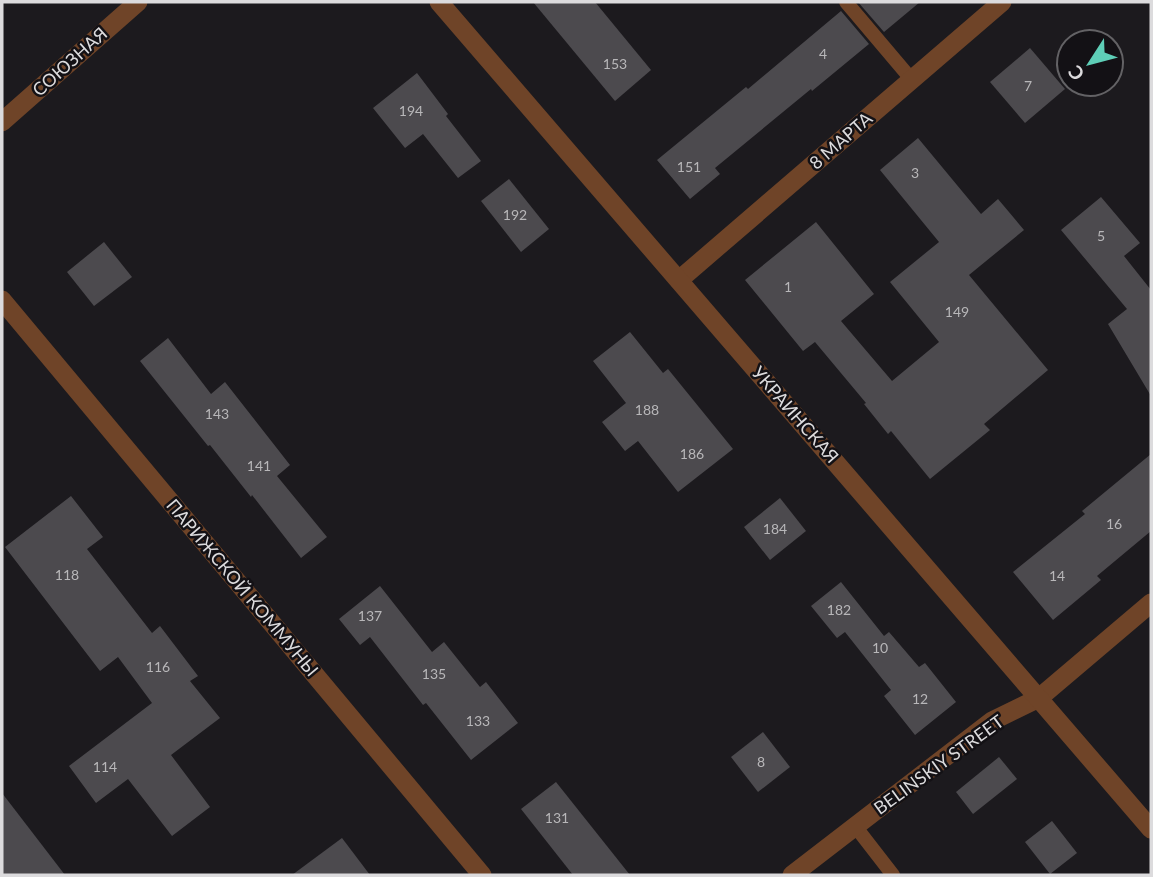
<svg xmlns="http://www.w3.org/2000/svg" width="1153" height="877" viewBox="0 0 1153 877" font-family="Lato,sans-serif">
	<rect width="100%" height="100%" fill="#1c1a1e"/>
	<!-- building -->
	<g fill="#4c4a4e">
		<path d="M533,2H595L651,70L615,101Z"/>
		<path d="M858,2H920L884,32Z"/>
		<path d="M841,11L869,44L812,91L811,89L715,168L720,174L690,199L657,160L746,87L748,89Z"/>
		<path d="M1030,48L1065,89L1025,123L990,82Z"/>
		<path d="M417,73L448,114L446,116L481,161L458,178L423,134L405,148L373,108Z"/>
		<path d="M918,138L981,214L998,199L1024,230L969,275L1048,370L984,424L990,430L930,479L891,431L888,434L864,404L866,403L815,342L803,351L745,280L816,222L874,294L841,321L892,381L939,342L890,282L939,242L880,170Z"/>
		<path d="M509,179L549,229L521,252L481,201Z"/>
		<path d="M1101,197L1140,243L1124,256L1151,290V396L1108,324L1127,309L1061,230Z"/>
		<path d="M104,242L132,277L94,306L67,272Z"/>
		<path d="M630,332L663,373L668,369L733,449L678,492L638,441L625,451L602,422L626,403L593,361Z"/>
		<path d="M168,338L211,394L225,382L290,465L277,476L327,537L301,558L252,495L251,497L210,445L208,446L140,361Z"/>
		<path d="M1151,454V531L1097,576L1101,580L1053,620L1013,572L1085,514L1082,511Z"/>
		<path d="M71,496L103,537L87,549L152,633L160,626L198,676L190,681L220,718L171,755L210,807L172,836L128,779L96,803L69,766L152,703L118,657L100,671L5,547Z"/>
		<path d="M780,498L806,531L770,560L744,527Z"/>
		<path d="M841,582L884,636L889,632L919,667L925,663L956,702L915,735L884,696L891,690L845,632L837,638L811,606Z"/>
		<path d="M380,586L432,652L444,642L480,687L486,682L518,723L471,760L426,703L423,705L370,637L360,645L339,619Z"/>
		<path d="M763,732L790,767L758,792L731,757Z"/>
		<path d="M999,757L1017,779L973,814L956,792Z"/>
		<path d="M556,782L630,875H573L521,809Z"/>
		<path d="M2,793L65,875H2Z"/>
		<path d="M1052,821L1077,853L1050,874L1025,842Z"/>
		<path d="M342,838L370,875H292Z"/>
	</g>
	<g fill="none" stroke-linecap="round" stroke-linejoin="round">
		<!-- service -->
		<g stroke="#6f4428" stroke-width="14">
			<path d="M846,2L912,80"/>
			<path d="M855,826L893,875"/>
		</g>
		<!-- minor -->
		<g stroke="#6f4428" stroke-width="19">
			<path d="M2,122L138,2"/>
			<path d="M679,280L1002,2"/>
			<path d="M2,300L482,875"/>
			<path d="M792,875L992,721L1039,698L1151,603"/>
		</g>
		<!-- tertiary -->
		<path stroke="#6f4428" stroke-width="19" d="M439,2L1151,829"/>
	</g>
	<g text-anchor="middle" stroke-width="5" stroke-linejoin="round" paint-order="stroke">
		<!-- number labels -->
		<g font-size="14" fill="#b8b7b9">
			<text x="823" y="59">4</text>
			<text x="615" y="69">153</text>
			<text x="1028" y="91">7</text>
			<text x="411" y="116">194</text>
			<text x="689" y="172">151</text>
			<text x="915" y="178">3</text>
			<text x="515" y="220">192</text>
			<text x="1101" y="241">5</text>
			<text x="788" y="292">1</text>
			<text x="957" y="317">149</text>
			<text x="647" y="415">188</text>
			<text x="217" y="419">143</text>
			<text x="692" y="459">186</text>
			<text x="259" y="471">141</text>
			<text x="1114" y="529">16</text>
			<text x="775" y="534">184</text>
			<text x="67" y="580">118</text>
			<text x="1057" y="581">14</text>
			<text x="839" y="615">182</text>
			<text x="370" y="621">137</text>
			<text x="880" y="653">10</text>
			<text x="158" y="672">116</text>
			<text x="434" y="679">135</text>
			<text x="920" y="704">12</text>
			<text x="478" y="726">133</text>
			<text x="761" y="767">8</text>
			<text x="105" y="772">114</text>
			<text x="557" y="823">131</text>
		</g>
		<!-- street labels -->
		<g font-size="18" fill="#dcdbdd" stroke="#131115">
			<text transform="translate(70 62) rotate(-42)" y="6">СОЮЗНАЯ</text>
			<text transform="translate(841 141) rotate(-41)" y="6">8 МАРТА</text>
			<text transform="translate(795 415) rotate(49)" y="6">УКРАИНСКАЯ</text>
			<text transform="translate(242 588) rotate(50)" y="6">ПАРИЖСКОЙ КОММУНЫ</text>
			<text transform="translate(939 765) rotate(-36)" y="6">BELINSKIY STREET</text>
		</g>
	</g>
	<!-- border -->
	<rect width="1153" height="877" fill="none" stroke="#dcdbdd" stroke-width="7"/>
	<!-- north arrow -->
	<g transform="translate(1090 63) rotate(234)"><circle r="33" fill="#131115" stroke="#636265" stroke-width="2"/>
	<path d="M0-5L12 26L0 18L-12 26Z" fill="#5eceb7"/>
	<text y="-10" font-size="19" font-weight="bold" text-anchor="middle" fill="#dcdbdd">С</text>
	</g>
</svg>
